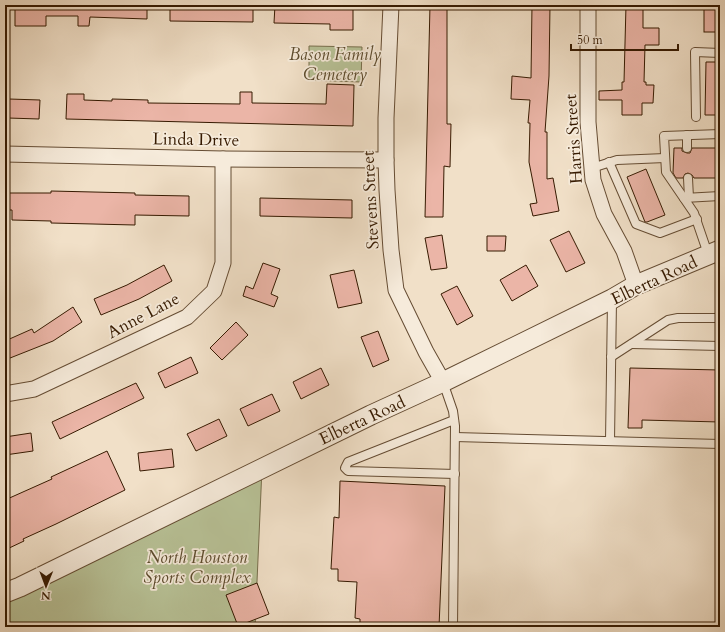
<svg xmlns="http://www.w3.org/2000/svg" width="725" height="632" viewBox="0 0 725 632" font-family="Cardo,serif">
	<rect width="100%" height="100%" fill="#f1e0c8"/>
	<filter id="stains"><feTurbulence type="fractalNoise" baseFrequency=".005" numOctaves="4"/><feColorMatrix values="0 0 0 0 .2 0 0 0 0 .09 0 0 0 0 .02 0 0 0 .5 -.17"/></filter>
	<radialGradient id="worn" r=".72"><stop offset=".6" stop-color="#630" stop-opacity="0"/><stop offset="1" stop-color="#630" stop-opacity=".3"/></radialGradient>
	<!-- green -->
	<g fill="#b8c297" stroke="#776e4c">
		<path d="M309,46L362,47L361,82L309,80Z"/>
		<path d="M262,468L255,627H5V591Z"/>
	</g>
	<!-- building -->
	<g fill="#ebb5a7" stroke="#361a01">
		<path d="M15,5H147V19L90,17L89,26H78V16H46V26H15Z"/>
		<path d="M170,5H253V22L170,21Z"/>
		<path d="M275,5H353V30H330V24L274,23Z"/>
		<path d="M430,5H447V124H451L450,167L444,166L443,217H425Z"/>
		<path d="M532,5H550L549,76L545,132H547V179L553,178L559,211L533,216L530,204L537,203L529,162L530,123H528L530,100L511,99L512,76L531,78Z"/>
		<path d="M626,5H643V28H659V45H645L644,82H646V85H654L653,103H642V115H622V100H599V91L622,90V82H624Z"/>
		<rect x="704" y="5" width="16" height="27"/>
		<path d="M706,62H720V115H705Z"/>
		<path d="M327,84L354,85L353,126L66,119L67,94H84V100L112,101V99L148,100V103L240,104V92H252V103L326,104Z"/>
		<path d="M9,99L40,100L39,119L8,118Z"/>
		<path d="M674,148H682V151L687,153H690L692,148H720V178H694L692,175L688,173L685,174L683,178H676L673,173Z"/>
		<path d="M646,169L665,215L647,222H645L627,177Z"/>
		<path d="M51,191L135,193V195L189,196V216L135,215V225L51,223V221L12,220V210H5V193H51Z"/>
		<path d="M260,198L352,200V218L260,216Z"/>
		<path d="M569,231L585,263L566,272L550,240Z"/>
		<path d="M442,235L447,268L431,270L425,238Z"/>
		<path d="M487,236H506L505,251H487Z"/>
		<path d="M263,263L280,269L271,294L278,297L274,307L243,296L246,286L253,289Z"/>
		<path d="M164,265L172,281L139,299L101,315L94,299L127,285Z"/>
		<path d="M526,265L538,286L512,301L500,280Z"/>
		<path d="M354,270L362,303L338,308L330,275Z"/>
		<path d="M457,286L473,316L457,325L441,294Z"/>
		<path d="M73,307L82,322L53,341L5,360V341L32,329L34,333Z"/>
		<path d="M236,322L248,335L222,360L210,348Z"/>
		<path d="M378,331L389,360L373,367L361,337Z"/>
		<path d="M191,357L198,373L165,388L158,373Z"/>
		<path d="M321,368L329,385L301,399L293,382Z"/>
		<path d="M630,368L720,370V422L642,420V428H628Z"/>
		<path d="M136,383L144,398L60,439L52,422Z"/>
		<path d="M272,394L280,411L248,426L240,409Z"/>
		<path d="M219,419L227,436L196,451L187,434Z"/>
		<path d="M31,433L33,451L5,455V437Z"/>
		<path d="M172,449L174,467L140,471L138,453Z"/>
		<path d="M107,451L125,490L56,524L23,539L24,541L5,550V500L52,479L51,477Z"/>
		<path d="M340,481L445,486L439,627H360V619L355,618L357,582L338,581V569H331L334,517L339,518Z"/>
		<path d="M257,583L269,614L238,626L226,595Z"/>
	</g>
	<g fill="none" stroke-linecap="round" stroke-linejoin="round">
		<!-- service casing -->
		<g stroke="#654c33" stroke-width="10">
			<g id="service">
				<path d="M696,117L695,52L720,53"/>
				<path d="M687,135V148"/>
				<path d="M609,162L636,224L660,233L697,219"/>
				<path d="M592,168L617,160L665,158"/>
				<path d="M688,178L689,198"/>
				<path d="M684,198L720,196"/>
				<path d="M708,254L694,213L666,172L664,136L720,134"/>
				<path d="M632,344L720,346"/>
				<path d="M611,357L668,320L678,318H720"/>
				<path d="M443,382L453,411L455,426L453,627"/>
				<path d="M454,420L348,462L345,468L348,471L455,474"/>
				<path d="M455,437L720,444"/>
				<path d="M610,441L612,300"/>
			</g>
		</g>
		<!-- minor casing -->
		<g stroke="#654c33" stroke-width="17">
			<g id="minor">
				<path d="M391,5L386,118V160L387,190L391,250L396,290L426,352L443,382"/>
				<path d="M588,5V122L593,180L604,214L624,251L636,285"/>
				<path d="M5,154L223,159L386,160"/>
				<path d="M5,394L34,389L187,317L214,291L223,263V159"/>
			</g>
		</g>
		<!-- tertiary casing -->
		<g stroke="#654c33" stroke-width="21">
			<path id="tertiary" d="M5,593L20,587L371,415L443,382L612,299L636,285L720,250"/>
		</g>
		<!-- service -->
		<use href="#service" stroke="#f6ebdb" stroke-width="8"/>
		<!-- minor -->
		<use href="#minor" stroke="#f6ebdb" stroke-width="15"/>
		<!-- tertiary -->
		<use href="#tertiary" stroke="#f6ebdb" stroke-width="19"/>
	</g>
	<g text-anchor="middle" stroke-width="3.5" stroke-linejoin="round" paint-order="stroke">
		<!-- park labels -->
		<g font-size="17" font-style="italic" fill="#5d4c2e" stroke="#f6ebdb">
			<text x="335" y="60">Bason Family<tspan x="335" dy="20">Cemetery</tspan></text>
			<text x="197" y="563">North Houston<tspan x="197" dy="20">Sports Complex</tspan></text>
		</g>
		<!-- street labels -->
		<g font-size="17" fill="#361a01" stroke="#f6ebdb">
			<text transform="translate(196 139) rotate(1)" y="6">Linda Drive</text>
			<text transform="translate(573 139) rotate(-94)" y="6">Harris Street</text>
			<text transform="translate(370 200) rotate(-93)" y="6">Stevens Street</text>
			<text transform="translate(654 280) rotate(-25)" y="6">Elberta Road</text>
			<text transform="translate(143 315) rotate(-28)" y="6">Anne Lane</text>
			<text transform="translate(362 420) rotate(-25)" y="6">Elberta Road</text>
		</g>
	</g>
	<!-- margin -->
	<rect width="725" height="632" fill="none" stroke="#f1e0c8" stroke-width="20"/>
	<rect x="6" y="6" width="713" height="620" fill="none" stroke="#361a01" stroke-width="2"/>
	<rect x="10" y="10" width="705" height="612" fill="none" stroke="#361a01"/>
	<!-- north arrow -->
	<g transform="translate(46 586) rotate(181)" stroke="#f6ebdb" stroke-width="3" paint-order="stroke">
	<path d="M0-3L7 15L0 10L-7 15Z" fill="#361a01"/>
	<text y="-6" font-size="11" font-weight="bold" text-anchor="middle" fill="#361a01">N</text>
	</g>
	<!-- scale -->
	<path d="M571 44v6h107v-6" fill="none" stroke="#361a01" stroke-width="2"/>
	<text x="577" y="44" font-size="12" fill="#361a01" stroke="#f6ebdb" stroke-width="3" paint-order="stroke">50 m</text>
	<rect width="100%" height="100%" filter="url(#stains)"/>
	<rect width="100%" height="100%" fill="url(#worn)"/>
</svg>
